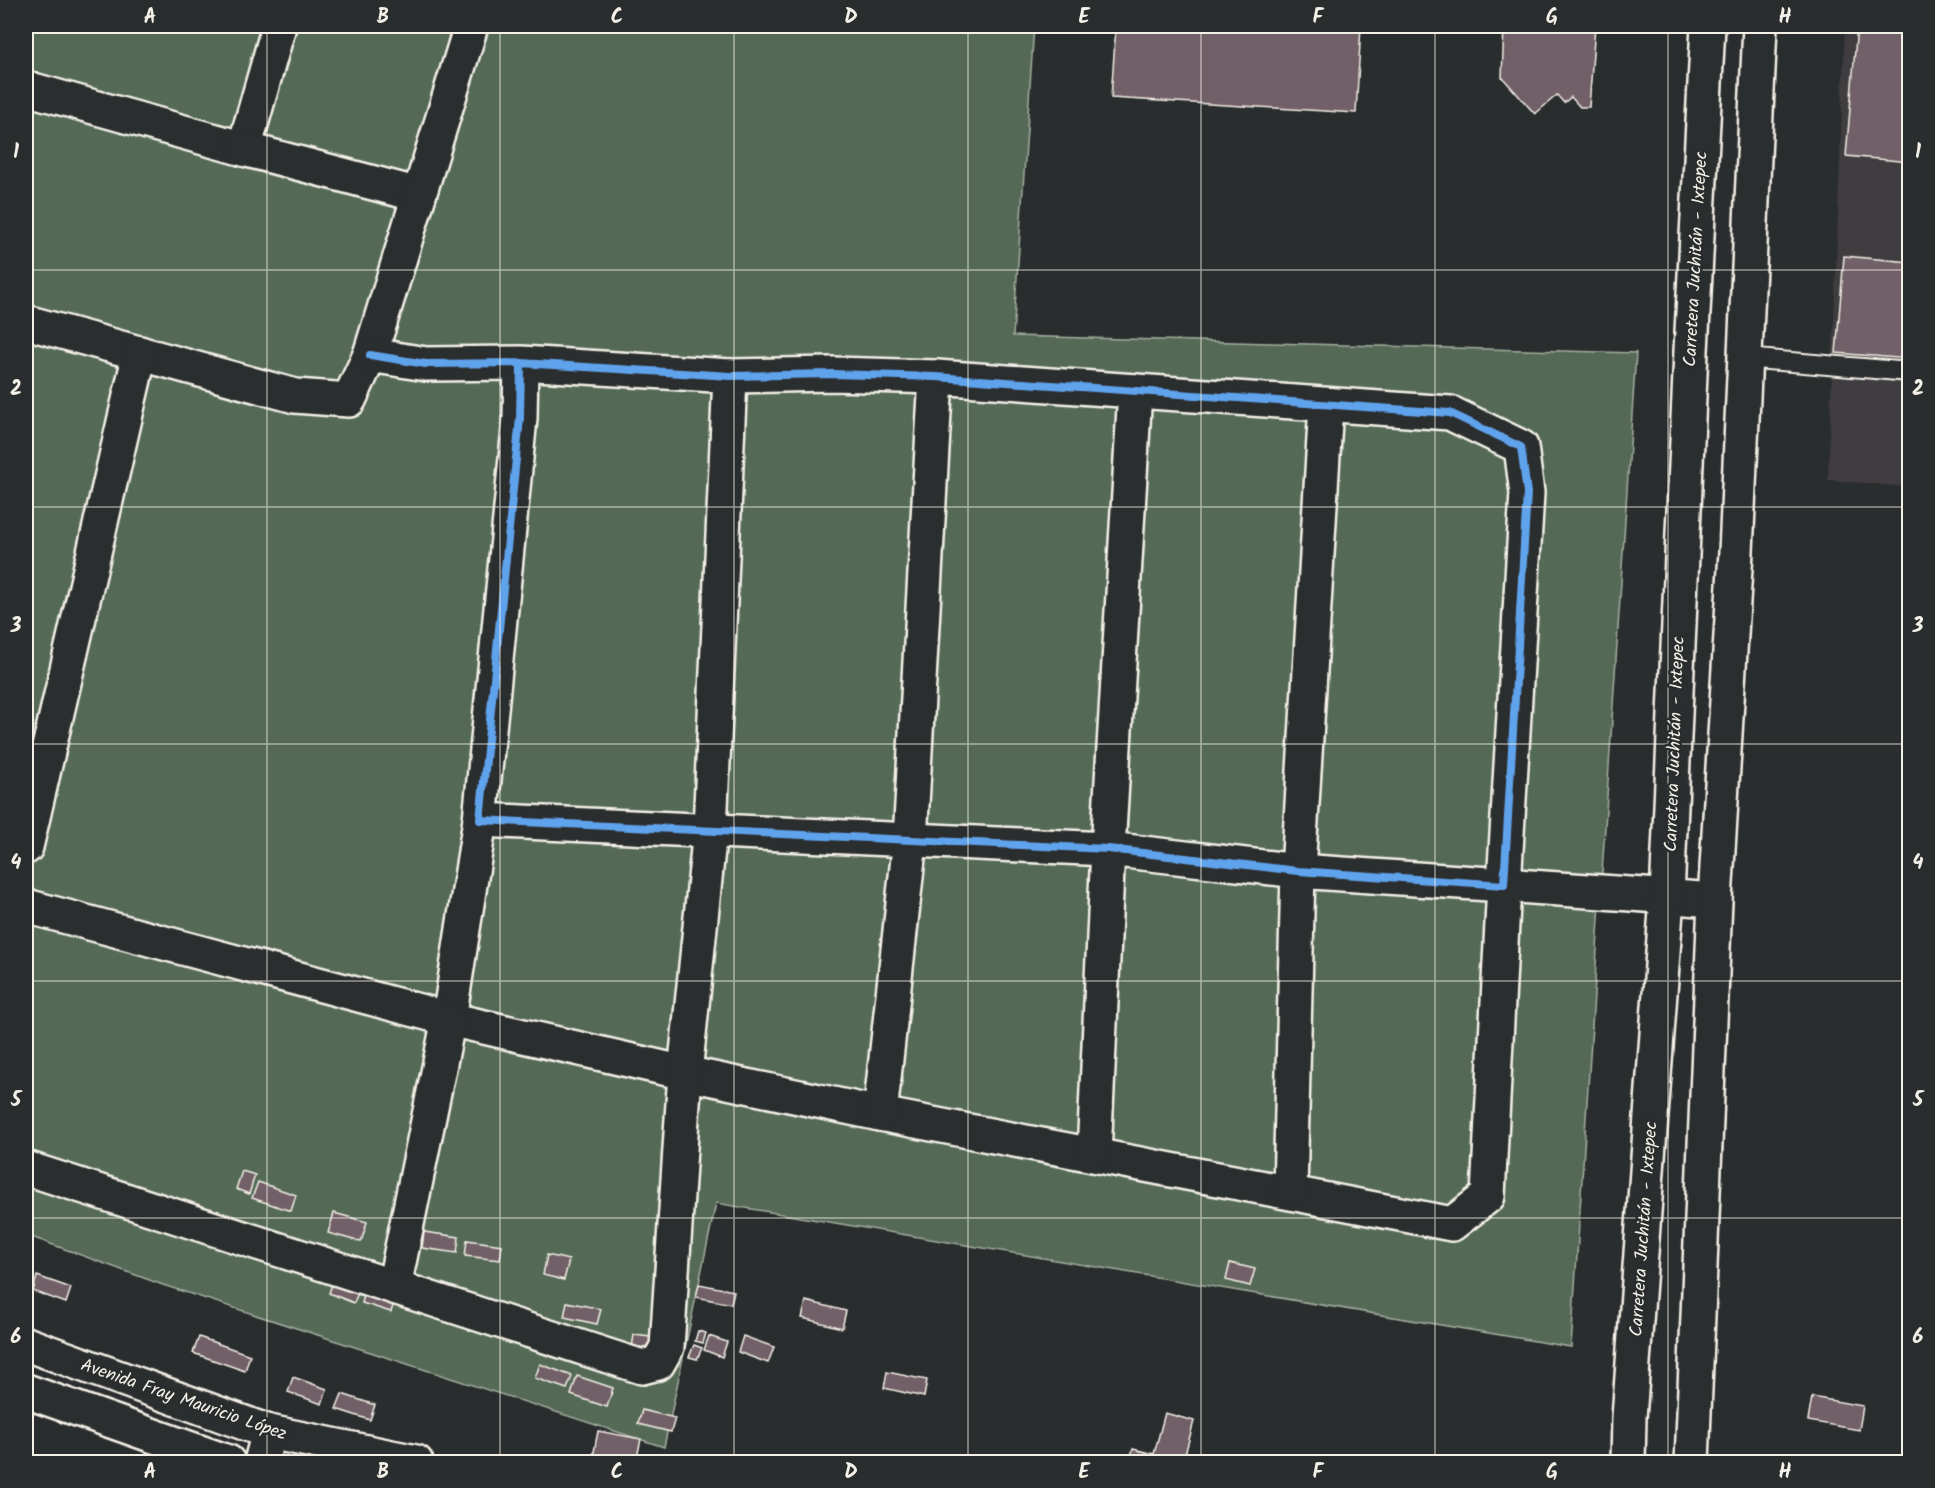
<svg xmlns="http://www.w3.org/2000/svg" width="1935" height="1488" viewBox="0 0 1935 1488" font-family="Kalam,sans-serif">
	<rect width="100%" height="100%" fill="#2a2d2e"/>
	<filter id="ink" filterUnits="userSpaceOnUse"><feTurbulence type="fractalNoise" baseFrequency=".0167" numOctaves="2"/><feDisplacementMap in="SourceGraphic" scale="12" xChannelSelector="R" yChannelSelector="G"/><feConvolveMatrix kernelMatrix="1 2 1 2 8 2 1 2 1" color-interpolation-filters="sRGB"/></filter>
	<g filter="url(#ink)">
		<!-- built -->
		<path fill="#403c3f" d="M1845,26H1909V487L1828,480Z"/>
		<!-- green -->
		<path fill="#546a57" stroke="#a4aea0" stroke-width="1.5" d="M26,26H1034L1013,336L1636,353L1571,1347L716,1203L664,1447L163,1285L26,1235Z"/>
		<!-- building -->
		<g fill="#726067" stroke="#f4f1e8" stroke-width="1.5">
			<path d="M1116,26H1361L1356,113L1111,98Z"/>
			<path d="M1504,26H1595L1589,107H1580L1571,97L1564,103L1557,95L1535,114L1502,77Z"/>
			<path d="M1857,26H1910V162L1846,156Z"/>
			<path d="M1844,256L1910,262V359L1836,353Z"/>
			<path d="M242,1171L255,1175L249,1194L236,1189Z"/>
			<path d="M258,1182L296,1195L291,1211L252,1198Z"/>
			<path d="M334,1213L367,1222L361,1242L328,1233Z"/>
			<path d="M424,1232L459,1237L457,1253L422,1248Z"/>
			<path d="M467,1240L502,1245L500,1260L465,1256Z"/>
			<path d="M547,1255L569,1260L564,1280L543,1275Z"/>
			<path d="M1230,1263L1255,1269L1250,1286L1226,1280Z"/>
			<path d="M37,1276L71,1288L66,1303L33,1291Z"/>
			<path d="M335,1276L361,1285L354,1303L329,1293Z"/>
			<path d="M699,1284L734,1291L731,1304L696,1297Z"/>
			<path d="M366,1288L396,1296L391,1312L362,1303Z"/>
			<path d="M806,1301L846,1311L842,1328L802,1318Z"/>
			<path d="M567,1302L601,1309L597,1324L564,1317Z"/>
			<path d="M698,1331L706,1333L703,1343L695,1341Z"/>
			<path d="M634,1335L658,1338L657,1351L632,1348Z"/>
			<path d="M709,1336L727,1342L722,1357L704,1350Z"/>
			<path d="M743,1336L774,1347L768,1363L738,1352Z"/>
			<path d="M199,1337L250,1355L245,1371L193,1353Z"/>
			<path d="M694,1345L702,1348L697,1359L689,1357Z"/>
			<path d="M540,1364L572,1376L567,1389L535,1378Z"/>
			<path d="M887,1372L927,1380L924,1397L884,1388Z"/>
			<path d="M577,1376L613,1388L607,1407L571,1395Z"/>
			<path d="M293,1377L327,1389L322,1404L288,1392Z"/>
			<path d="M342,1394L375,1405L370,1420L336,1409Z"/>
			<path d="M1812,1397L1863,1406L1859,1430L1808,1421Z"/>
			<path d="M642,1410L675,1418L671,1432L638,1424Z"/>
			<path d="M1165,1413L1194,1421L1183,1462H1129L1133,1449L1154,1454Z"/>
			<path d="M598,1431L641,1439L636,1462H592Z"/>
		</g>
		<g fill="none" stroke-linecap="round" stroke-linejoin="round">
			<!-- lane casing -->
			<g stroke="#f4f1e8" stroke-width="22">
				<path id="lane" d="M1744,358L1910,372"/>
			</g>
			<!-- street casing -->
			<g stroke="#f4f1e8" stroke-width="38">
				<g id="street">
					<path d="M26,88L244,149L279,26"/>
					<path d="M244,149L419,195"/>
					<path d="M26,322L295,396L349,400L370,355L471,26"/>
					<path d="M370,355L426,364L521,363L730,376L832,374L936,377L1450,413L1521,447L1527,493L1504,885L1298,871L1108,849L480,820L520,418L521,363"/>
					<path d="M480,820L449,1019L685,1073L880,1114L1452,1224L1488,1196L1504,885L1715,900"/>
					<path d="M26,847L140,353"/>
					<path d="M26,906L449,1019L394,1287"/>
					<path d="M880,1114L910,840L936,377"/>
					<path d="M1094,1155L1108,849L1135,391"/>
					<path d="M26,1168L642,1367L658,1363L667,1347L685,1073L710,830L730,376"/>
					<path d="M1290,1192L1298,871L1326,405"/>
					<path d="M261,1462L269,1432"/>
				</g>
			</g>
			<!-- secondary casing -->
			<g stroke="#f4f1e8" stroke-width="38">
				<g id="secondary">
					<path d="M26,1344L269,1432L416,1462"/>
					<path d="M26,1391L228,1462"/>
				</g>
			</g>
			<!-- primary casing -->
			<g stroke="#f4f1e8" stroke-width="38">
				<g id="primary">
					<path d="M1628,1462L1629,1418L1667,897L1691,351L1708,26"/>
					<path d="M1692,1462L1715,900L1736,552L1760,26"/>
				</g>
			</g>
			<!-- lane -->
			<use href="#lane" stroke="#2a2d2e" stroke-width="18"/>
			<!-- street -->
			<use href="#street" stroke="#2a2d2e" stroke-width="33"/>
			<!-- secondary -->
			<use href="#secondary" stroke="#2a2d2e" stroke-width="33"/>
			<!-- primary -->
			<use href="#primary" stroke="#2a2d2e" stroke-width="33"/>
			<!-- cycleway casing -->
			<g stroke="#2a2d2e" stroke-width="11">
				<path id="cycleway" d="M370,355L426,364L521,363L730,376L832,374L936,377L1450,413L1521,447L1527,493L1504,885L1298,871L1108,849L480,820L520,418L521,363"/>
			</g>
			<!-- cycleway -->
			<use href="#cycleway" stroke="#60a3ed" stroke-width="8"/>
		</g>
	</g>
	<!-- grid -->
	<path fill="none" stroke="#f4f1e8" stroke-width="1.5" stroke-opacity="0.55" d="M267,26V1462M500,26V1462M734,26V1462M968,26V1462M1201,26V1462M1435,26V1462M1668,26V1462M26,270H1910M26,507H1910M26,744H1910M26,981H1910M26,1218H1910"/>
	<g text-anchor="middle" stroke-width="5" stroke-linejoin="round" paint-order="stroke">
		<!-- street labels -->
		<g font-size="18" fill="#f4f1e8" stroke="#2a2d2e">
			<text transform="translate(1695 259) rotate(-87)" y="6">Carretera Juchitán - Ixtepec</text>
			<text transform="translate(1674 744) rotate(-88)" y="6">Carretera Juchitán - Ixtepec</text>
			<text transform="translate(1643 1229) rotate(-86)" y="6">Carretera Juchitán - Ixtepec</text>
			<text transform="translate(184 1399) rotate(19)" y="6">Avenida Fray Mauricio López</text>
		</g>
	</g>
	<!-- margin -->
	<rect width="1935" height="1488" fill="none" stroke="#2a2d2e" stroke-width="66"/>
	<rect x="33" y="33" width="1869" height="1422" fill="none" stroke="#f4f1e8" stroke-width="2"/>
	<g font-size="20" text-anchor="middle" font-weight="bold" fill="#f4f1e8">
		<text x="150" y="23">A</text>
		<text x="383" y="23">B</text>
		<text x="617" y="23">C</text>
		<text x="851" y="23">D</text>
		<text x="1084" y="23">E</text>
		<text x="1318" y="23">F</text>
		<text x="1552" y="23">G</text>
		<text x="1785" y="23">H</text>
		<text x="16" y="158">1</text>
		<text x="1918" y="158">1</text>
		<text x="16" y="395">2</text>
		<text x="1918" y="395">2</text>
		<text x="16" y="632">3</text>
		<text x="1918" y="632">3</text>
		<text x="16" y="869">4</text>
		<text x="1918" y="869">4</text>
		<text x="16" y="1106">5</text>
		<text x="1918" y="1106">5</text>
		<text x="16" y="1343">6</text>
		<text x="1918" y="1343">6</text>
		<text x="150" y="1478">A</text>
		<text x="383" y="1478">B</text>
		<text x="617" y="1478">C</text>
		<text x="851" y="1478">D</text>
		<text x="1084" y="1478">E</text>
		<text x="1318" y="1478">F</text>
		<text x="1552" y="1478">G</text>
		<text x="1785" y="1478">H</text>
	</g>
</svg>
